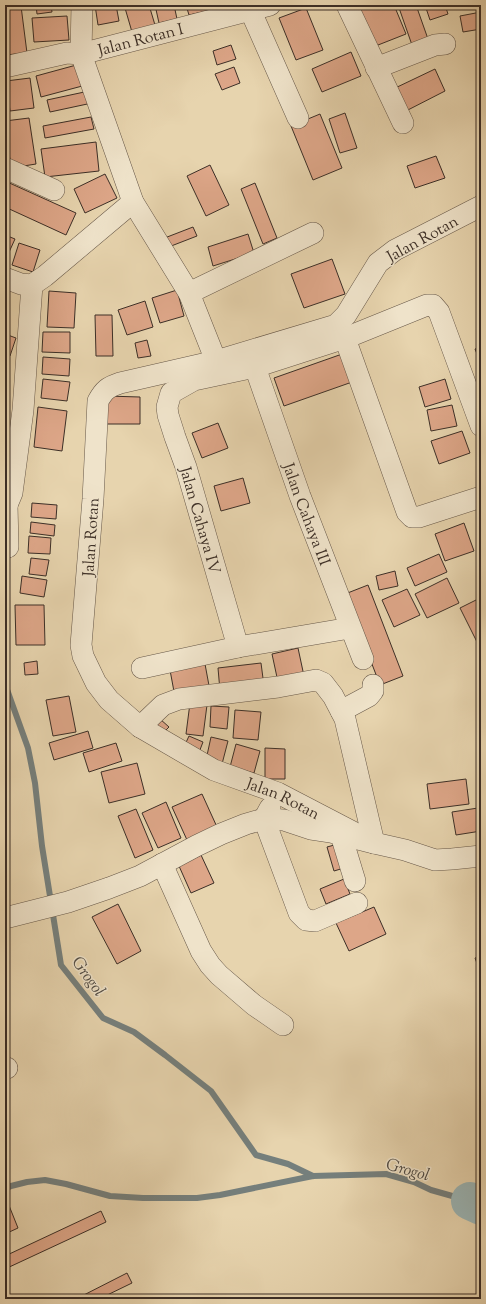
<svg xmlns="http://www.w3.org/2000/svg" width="486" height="1304" viewBox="0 0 486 1304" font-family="'Sorts Mill Goudy',serif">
	<rect width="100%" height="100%" fill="#e7d4ae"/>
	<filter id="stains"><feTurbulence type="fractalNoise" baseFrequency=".005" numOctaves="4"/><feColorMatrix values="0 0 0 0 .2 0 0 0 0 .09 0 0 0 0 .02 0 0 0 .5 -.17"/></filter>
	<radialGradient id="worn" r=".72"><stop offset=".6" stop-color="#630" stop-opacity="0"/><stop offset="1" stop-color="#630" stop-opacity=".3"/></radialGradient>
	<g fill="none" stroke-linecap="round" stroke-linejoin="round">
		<!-- stream -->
		<g stroke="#757f7c" stroke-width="6">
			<path d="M5,684L28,748L35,783L42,846L61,965L103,1018L134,1032L165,1055L211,1091L256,1155L288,1164L313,1176"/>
			<path d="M5,1189L11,1186L27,1182L45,1180L66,1184L110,1196L143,1198H197L220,1195L313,1176L386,1174L414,1182L431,1190L470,1201"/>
		</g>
		<!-- river -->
		<path stroke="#9bb5b5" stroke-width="38" d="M470,1201L481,1206"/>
	</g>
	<!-- building -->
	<g fill="#dda688" stroke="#3c2f27">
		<path d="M36,5H51L52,12L37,14Z"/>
		<path d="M95,5H116L119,21L98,25Z"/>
		<path d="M136,5H149L155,25L132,32L125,8Z"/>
		<path d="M155,5H174L177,19L159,23Z"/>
		<path d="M186,5H234L189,15Z"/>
		<path d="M357,5H394L406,34L373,47Z"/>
		<path d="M398,5H416L428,39L412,45Z"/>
		<path d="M425,5H445L448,14L430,20Z"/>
		<path d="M450,5H481V6L450,9Z"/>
		<path d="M21,6L27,53L5,55V8Z"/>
		<path d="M306,8L323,50L296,60L279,18Z"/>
		<path d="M481,12V29L463,32L460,16Z"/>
		<path d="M67,16L69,40L34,42L32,18Z"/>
		<path d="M231,45L236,59L217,65L213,51Z"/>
		<path d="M351,52L361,76L322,92L312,69Z"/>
		<path d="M80,64L86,85L41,97L36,76Z"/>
		<path d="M234,67L240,83L222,90L215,74Z"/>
		<path d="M435,69L445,91L402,113L391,90Z"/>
		<path d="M30,78L34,108L10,111L6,81Z"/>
		<path d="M89,91L92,103L50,112L47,100Z"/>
		<path d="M345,113L357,148L340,153L329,119Z"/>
		<path d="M320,114L342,168L313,180L291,126Z"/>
		<path d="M91,117L94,129L45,138L43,126Z"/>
		<path d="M29,118L36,164L11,168L5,121Z"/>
		<path d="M96,142L99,171L45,177L41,149Z"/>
		<path d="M436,156L445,178L415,188L407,166Z"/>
		<path d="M210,165L229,205L206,216L187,176Z"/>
		<path d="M105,174L117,198L85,213L74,189Z"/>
		<path d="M5,181L76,213L66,235L5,207Z"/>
		<path d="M255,183L277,238L263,244L241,189Z"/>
		<path d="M193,227L197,236L166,248L162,239Z"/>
		<path d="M248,234L254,253L213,266L208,247Z"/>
		<path d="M5,235L15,239L5,261Z"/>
		<path d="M19,243L40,250L33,272L12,265Z"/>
		<path d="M332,259L345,294L304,308L291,274Z"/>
		<path d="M177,290L184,316L160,323L152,298Z"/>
		<path d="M49,291L76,293L74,328L47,327Z"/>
		<path d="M145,301L153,327L127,335L118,310Z"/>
		<path d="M95,315H112L113,356H96Z"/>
		<path d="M43,332H70V353L42,352Z"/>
		<path d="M5,334L16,338L10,356L5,355Z"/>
		<path d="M147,340L151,356L138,358L135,343Z"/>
		<path d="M481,347V364L475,349Z"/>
		<path d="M345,353L355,381L284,406L274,378Z"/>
		<path d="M5,357L9,359L5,369Z"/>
		<path d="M43,357L70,359L69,376L42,374Z"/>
		<path d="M43,379L70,382L67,401L41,398Z"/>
		<path d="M445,379L451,399L425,407L419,387Z"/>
		<path d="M106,396L140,397V424H106Z"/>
		<path d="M452,405L457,426L431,431L427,410Z"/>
		<path d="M38,407L67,411L62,451L34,447Z"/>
		<path d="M218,423L228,448L202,458L192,433Z"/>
		<path d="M462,431L470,453L439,464L431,441Z"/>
		<path d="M243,478L250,503L221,511L214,486Z"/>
		<path d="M32,503L57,505L56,519L31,517Z"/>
		<path d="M31,522L55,525L54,536L30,533Z"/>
		<path d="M464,523L474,551L445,561L435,534Z"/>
		<path d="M29,536L51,538L50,554L28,553Z"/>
		<path d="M439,554L447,572L415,586L407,568Z"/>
		<path d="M31,558L49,560L46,576L29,574Z"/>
		<path d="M395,571L398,586L379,590L376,576Z"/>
		<path d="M22,576L47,580L44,597L20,593Z"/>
		<path d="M447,578L459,603L427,618L415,594Z"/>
		<path d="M368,585L403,676L380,685L345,594Z"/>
		<path d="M407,589L420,615L394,627L382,600Z"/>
		<path d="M476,600L481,610V640L477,642L460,608Z"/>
		<path d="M15,605H44L45,645H16Z"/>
		<path d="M298,648L304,676L278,682L272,654Z"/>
		<path d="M37,661L38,674L25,675L24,663Z"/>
		<path d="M261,663L264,686L220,691L218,668Z"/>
		<path d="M205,664L210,691L175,697L170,670Z"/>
		<path d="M69,696L76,732L53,736L46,700Z"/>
		<path d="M190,703L207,705L203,736L186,734Z"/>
		<path d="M211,706L229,707L227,729L210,727Z"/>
		<path d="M235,710L261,712L258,740L233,738Z"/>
		<path d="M160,719L169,727L161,735L152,727Z"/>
		<path d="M88,731L93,748L54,760L49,743Z"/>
		<path d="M189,736L203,742L198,755L183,749Z"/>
		<path d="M211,737L228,741L222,764L206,760Z"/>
		<path d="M116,743L122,761L89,772L83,753Z"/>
		<path d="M236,744L260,751L254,773L230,767Z"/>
		<path d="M265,748L285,749V779H265Z"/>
		<path d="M137,763L145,794L109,803L101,772Z"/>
		<path d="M466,779L469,804L430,809L427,784Z"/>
		<path d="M202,794L217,827L187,840L172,807Z"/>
		<path d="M166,802L181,838L158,848L142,813Z"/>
		<path d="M478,808L481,831L456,835L452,812Z"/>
		<path d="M136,809L153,850L135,858L118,816Z"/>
		<path d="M338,844L344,868L334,871L327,847Z"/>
		<path d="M201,855L214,883L191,893L179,866Z"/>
		<path d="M344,879L350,894L326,904L320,889Z"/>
		<path d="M118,904L141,951L117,964L92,917Z"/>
		<path d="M374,907L386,934L349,951L336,923Z"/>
		<path d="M481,956V974L475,958Z"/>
		<path d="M8,1203L18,1228L5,1234V1205Z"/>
		<path d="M101,1211L106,1222L5,1269V1256Z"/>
		<path d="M127,1273L132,1283L99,1299H76Z"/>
	</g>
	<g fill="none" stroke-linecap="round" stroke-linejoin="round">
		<!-- street casing -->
		<g stroke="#675849" stroke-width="22">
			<g id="street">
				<path d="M82,5L81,54L133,202L189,293L216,361"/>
				<path d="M248,5L298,118"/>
				<path d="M347,5L403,123"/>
				<path id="s1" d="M5,67L67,53L81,54L270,5"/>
				<path d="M376,68L435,45L445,44"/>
				<path d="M5,168L54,190"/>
				<path id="s2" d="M481,206L395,250L378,263L346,315L336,325L216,361L120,383C108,387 104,390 98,401L93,499L81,645L83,656L96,683L109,700L140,727L214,770L278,793L374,843L405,850L435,860L452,859L481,856"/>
				<path d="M5,278L21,284L32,285L45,276L133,202"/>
				<path d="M189,293L313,233"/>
				<path d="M348,337L347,344L407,512L412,517H419L481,497"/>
				<path id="s3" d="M255,367L300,496L363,659"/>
				<path d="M7,505L8,547"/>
				<path d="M5,506L7,505L12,493L23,410L32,285"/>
				<path d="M238,647L186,467L175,437L168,415L167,407L171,393L194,380L255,367L348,337L427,305H433L439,312L481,426"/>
				<path d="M142,668L238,647L350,628"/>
				<path d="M341,711L369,696L373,691V685"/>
				<path d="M270,808L264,819L299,913L306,920L315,921L357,903"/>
				<path d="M341,835L355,881"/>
				<path d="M162,864L201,951L210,965L219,975L254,1005L283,1025"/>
				<path d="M5,918L68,902L109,888L140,876L196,846L221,834L246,824L264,819L284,820L311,829L331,832L374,843L345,719L333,696L323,683L316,680L278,687L179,699L163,705L140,727"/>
				<path d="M5,1068H7"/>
			</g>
		</g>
		<!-- street -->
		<use href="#street" stroke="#efe3ca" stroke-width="21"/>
	</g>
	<g text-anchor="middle" stroke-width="3" stroke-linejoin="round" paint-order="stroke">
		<!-- street labels -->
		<g font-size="16" fill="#3c2f27" stroke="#efe3ca">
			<text dy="6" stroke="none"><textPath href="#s1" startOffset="139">Jalan Rotan I</textPath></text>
			<text transform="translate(422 238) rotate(-29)" y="6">Jalan Rotan</text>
			<text dy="6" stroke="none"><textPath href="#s3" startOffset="156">Jalan Cahaya III</textPath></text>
			<text transform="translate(201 520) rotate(74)" y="6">Jalan Cahaya IV</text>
			<text transform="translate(90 537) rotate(-86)" y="6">Jalan Rotan</text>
			<text dy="6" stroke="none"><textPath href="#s2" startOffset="955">Jalan Rotan</textPath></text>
		</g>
		<!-- water labels -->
		<g font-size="17" font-style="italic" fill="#4f4a43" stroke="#efe3ca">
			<text transform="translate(89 976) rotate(54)" y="6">Grogol</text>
			<text transform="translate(408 1169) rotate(15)" y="6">Grogol</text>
		</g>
	</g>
	<!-- margin -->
	<rect width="486" height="1304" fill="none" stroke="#e7d4ae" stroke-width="20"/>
	<rect x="6" y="6" width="474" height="1292" fill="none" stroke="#3c2f27" stroke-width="2"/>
	<rect x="10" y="10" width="466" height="1284" fill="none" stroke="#3c2f27"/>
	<rect width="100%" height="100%" filter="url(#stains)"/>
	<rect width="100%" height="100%" fill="url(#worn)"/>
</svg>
